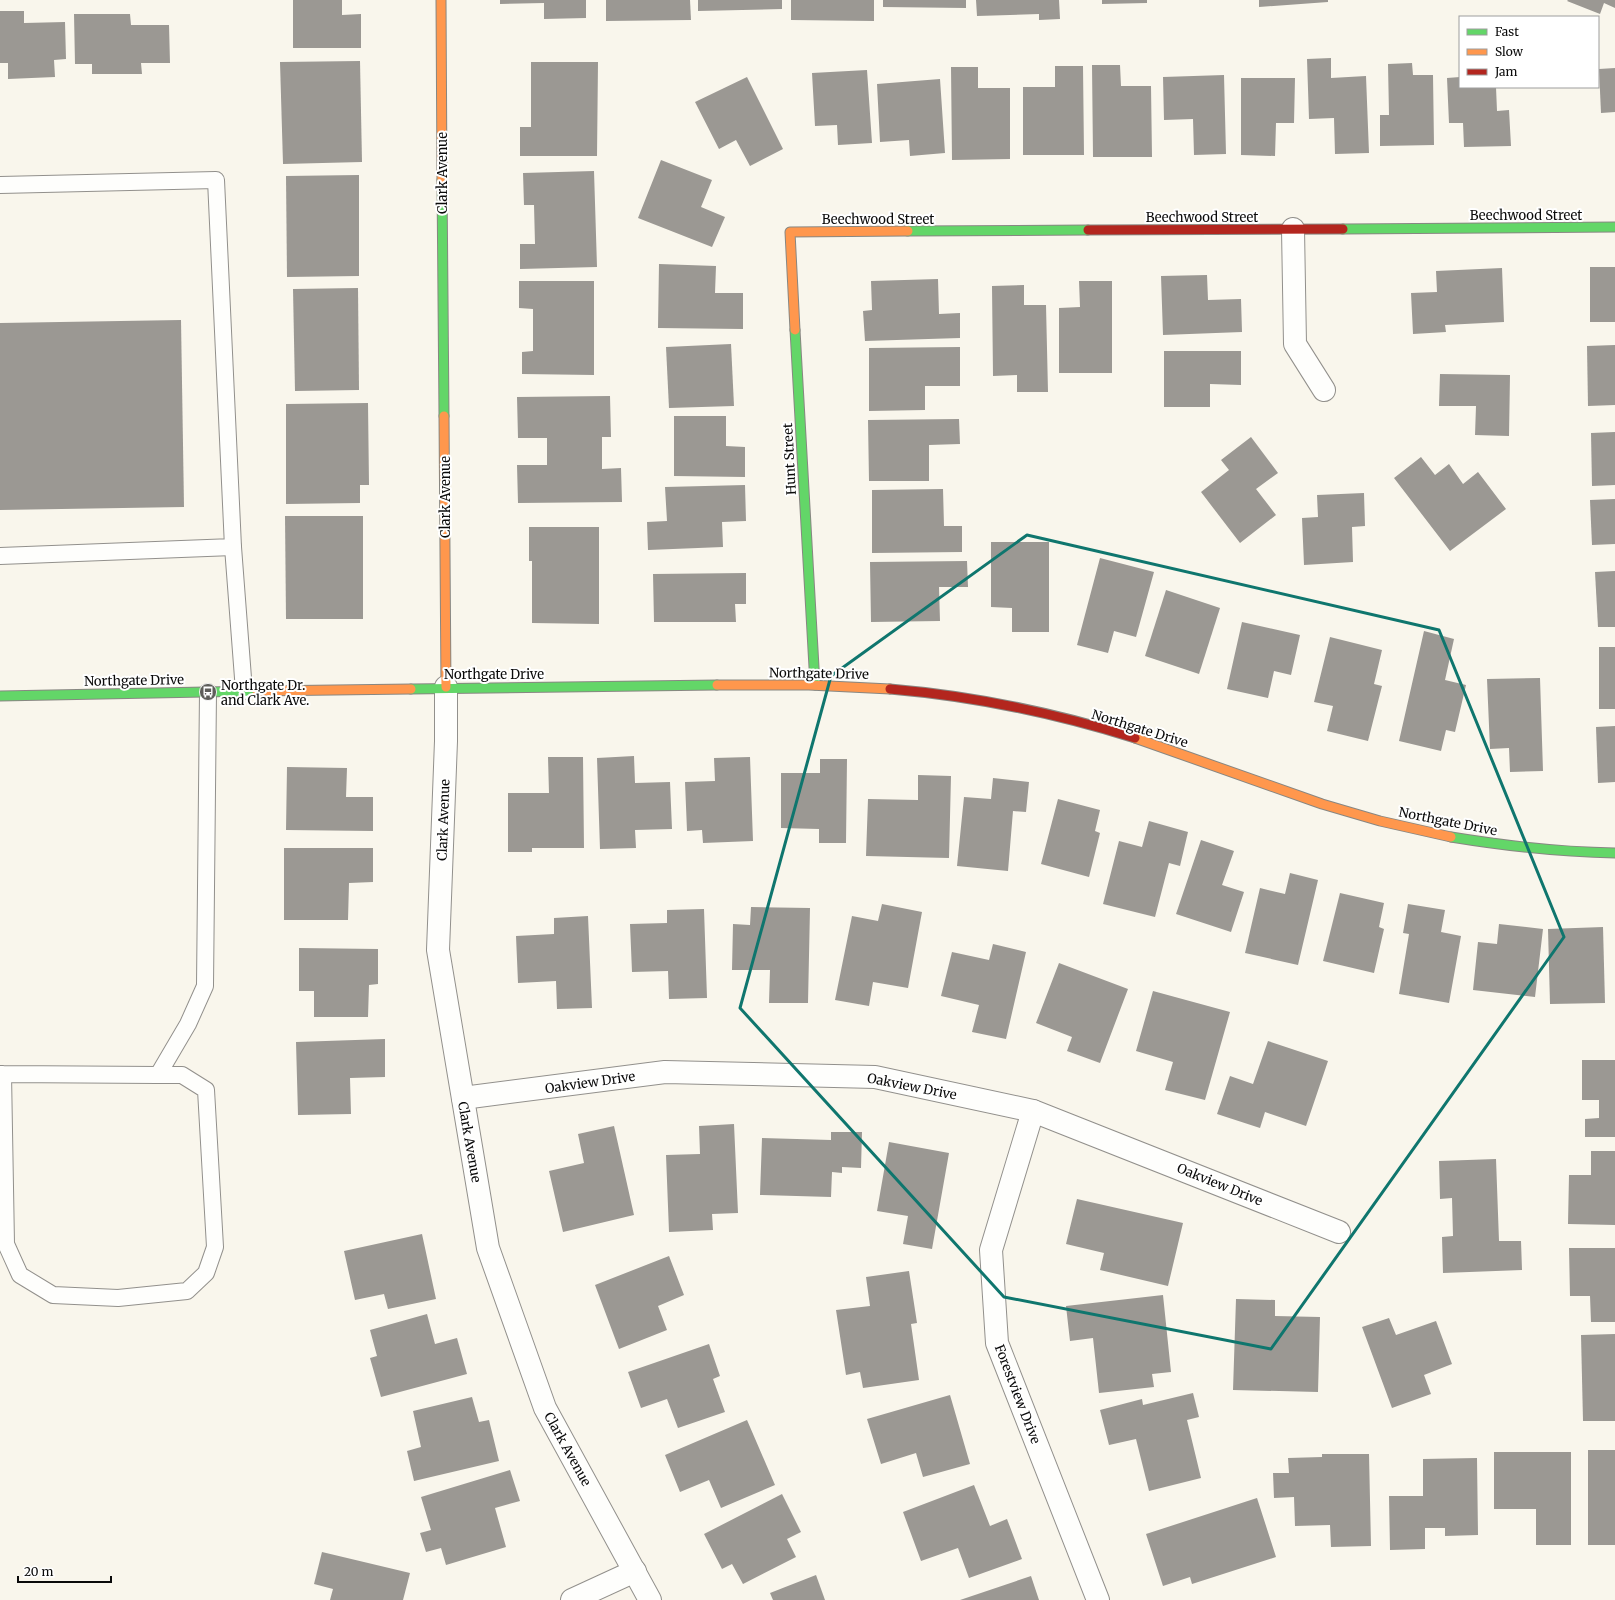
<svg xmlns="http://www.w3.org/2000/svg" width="1615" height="1600" viewBox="0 0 1615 1600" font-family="Merriweather,serif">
	<rect width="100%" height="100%" fill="#f9f6ec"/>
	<!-- building -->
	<g fill="#9b9893">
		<path d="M293,0H342V15L361,14V48H293Z"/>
		<path d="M500,0H586V18L544,19V3L500,4Z"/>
		<path d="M606,0H690L691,20L606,21Z"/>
		<path d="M698,0H782V9L698,11Z"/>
		<path d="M791,0H874V21L791,20Z"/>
		<path d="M883,0H966V8L883,7Z"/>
		<path d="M976,0H1059L1060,19L1039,20V14L977,16Z"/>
		<path d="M1102,0H1147V3L1102,4Z"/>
		<path d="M1259,0H1328V2L1259,7Z"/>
		<path d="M1568,0H1615V8L1604,3L1600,14L1567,1Z"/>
		<path d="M0,11H24V23L65,22L66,59L54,60L55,77L8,79V63H0Z"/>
		<path d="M74,14H130L131,25H169L170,63H141L142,74H92V64H75Z"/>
		<path d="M1331,58V78L1366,76L1369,153L1335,154L1334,118L1309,119L1307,59Z"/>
		<path d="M360,61L362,162L283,164L280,62Z"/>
		<path d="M531,62H598L597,156H520V127H531Z"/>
		<path d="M1412,63L1413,75H1433L1434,145L1380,146V115H1389L1388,64Z"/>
		<path d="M1092,65H1120L1121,86H1151L1152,157H1093Z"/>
		<path d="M1055,66H1083L1084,155H1023V87H1055Z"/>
		<path d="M951,67H978V88H1010V159L952,160Z"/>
		<path d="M1615,68V112L1601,113L1599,69Z"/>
		<path d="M867,70L872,143L838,145L837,125L815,126L812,73Z"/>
		<path d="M1224,75L1226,154L1194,155L1193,119L1164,120L1163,77Z"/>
		<path d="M747,77L783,149L750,166L736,140L719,149L695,102Z"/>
		<path d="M1460,77V87H1496L1497,111L1509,110L1511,146L1464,147L1463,123H1449L1447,78Z"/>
		<path d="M1241,78H1295L1294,123H1276L1275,156L1241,155Z"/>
		<path d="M940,79L945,153L910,156L909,140L880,142L877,84Z"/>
		<path d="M661,160L712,180L701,207L725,217L712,247L638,218Z"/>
		<path d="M594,171L597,267L520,269V244H535L534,205H524L523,173Z"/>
		<path d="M359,175V276L287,277L286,176Z"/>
		<path d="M659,264L716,266L715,293H743V329L658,328Z"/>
		<rect x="1590" y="267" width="25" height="55"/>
		<path d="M1502,268L1504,322L1445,325L1446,332L1413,334L1411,293L1437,292L1436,271Z"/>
		<path d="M1207,275L1208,300L1241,299L1242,332L1163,335L1161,276Z"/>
		<path d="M938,279L939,314L960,313V338L865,341L863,311L872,310L871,281Z"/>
		<path d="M519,281H594V375L522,374V352L533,351V309L519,308Z"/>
		<path d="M1079,281H1112V373H1059V308L1080,307Z"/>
		<path d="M1024,285V305H1046L1048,392H1017V375L993,376L992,286Z"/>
		<path d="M358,288L359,390L295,391L293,289Z"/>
		<path d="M181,320L184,507L0,510V323Z"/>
		<path d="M731,344L734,406L669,408L666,347Z"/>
		<path d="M1615,345V405L1588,406L1587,346Z"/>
		<path d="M960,347V386H925V410L869,411V348Z"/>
		<path d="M1164,351H1241V385L1210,384V407H1164Z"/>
		<path d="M1440,374L1510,375L1509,436L1475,435L1476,406H1439Z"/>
		<path d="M610,396L611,437H602V469L621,468L622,502L518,503L517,465H547V438H518L517,397Z"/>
		<path d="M368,403L369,485H360V503L286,504V404Z"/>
		<path d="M674,416H726V446L745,447V477L674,476Z"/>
		<path d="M959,419L960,444L929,445V481H869L868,420Z"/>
		<path d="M1615,432V485L1592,486L1591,433Z"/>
		<path d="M1251,437L1278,473L1256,489L1276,515L1240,543L1201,492L1229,470L1221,460Z"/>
		<path d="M1421,457L1435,475L1449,464L1463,484L1478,472L1506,509L1450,551L1394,478Z"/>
		<path d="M745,485L746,521L722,522L723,547L648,550L647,522L667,521L665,487Z"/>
		<path d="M943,489L944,526H962V552L872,553V490Z"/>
		<path d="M1364,493L1365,526L1352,527L1353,562L1304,565L1302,518L1318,517L1317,495Z"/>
		<path d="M1615,499V544L1592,545L1590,500Z"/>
		<path d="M285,516H363V619H286Z"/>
		<path d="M529,527H599V624L532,623V561H529Z"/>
		<path d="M991,542H1049V632H1012V608L991,607Z"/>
		<path d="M1100,558L1154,572L1136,637L1114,631L1108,653L1077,645Z"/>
		<path d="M967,561L968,587H939L940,621L871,622L870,562Z"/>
		<path d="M1615,571V627H1598L1595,572Z"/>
		<path d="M746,573V604H735L736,622H654L653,574Z"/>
		<path d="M1166,590L1220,608L1199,674L1145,656Z"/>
		<path d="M1242,622L1300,635L1291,675L1274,671L1268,698L1227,689Z"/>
		<path d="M1424,631L1454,639L1445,680L1466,685L1455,732L1446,730L1441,751L1399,741Z"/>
		<path d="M1330,637L1382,650L1374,684L1382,686L1368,741L1327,731L1333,706L1314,702Z"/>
		<rect x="1599" y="647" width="16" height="62"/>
		<path d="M1540,678L1543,771L1510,772L1509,748L1490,749L1487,679Z"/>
		<path d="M1615,726V782L1598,783L1596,727Z"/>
		<path d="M634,756L635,783L670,782L672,829L635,830L636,848L600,849L597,758Z"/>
		<path d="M548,757H583L584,848H532V852H508V793H549Z"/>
		<path d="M750,757L753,841L703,843L702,830L687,831L685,782L715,781L714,758Z"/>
		<path d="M820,759H847L846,843H819V829L781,828V773H820Z"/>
		<path d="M287,767L347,768L346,797H373V831L286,830Z"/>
		<path d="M918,775L951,776L949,858L866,856L868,799L918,800Z"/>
		<path d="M993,778L1029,782L1026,812L1013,811L1008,871L957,866L964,797L991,799Z"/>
		<path d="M1058,799L1100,810L1095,831L1100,833L1089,877L1041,864Z"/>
		<path d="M1149,821L1188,832L1180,866L1169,863L1155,917L1103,904L1119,841L1142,847Z"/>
		<path d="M1201,840L1234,851L1222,885L1244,892L1231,932L1176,914Z"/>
		<path d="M284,848H373V882L349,883L348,920H284Z"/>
		<path d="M1290,873L1318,880L1298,965L1245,953L1260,888L1285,894Z"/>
		<path d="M1340,893L1384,903L1379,927L1384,929L1374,973L1323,961Z"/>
		<path d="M882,904L922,912L908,988L873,982L869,1006L835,1000L852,916L878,921Z"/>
		<path d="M1408,904L1445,910L1441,932L1461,936L1449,1003L1399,994L1409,934L1403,933Z"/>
		<path d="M751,907L810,908L808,1003H769L770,970H732L733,924L750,925Z"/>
		<path d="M704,909L707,998L669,999L668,971L632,972L630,924L667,923V910Z"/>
		<path d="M588,916L592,1008L557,1009L556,981L518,983L516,936L554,934V918Z"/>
		<path d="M1499,924L1543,929L1535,997L1473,990L1478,942L1497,944Z"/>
		<path d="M1603,927L1605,1003L1550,1004L1548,929Z"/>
		<path d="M993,944L1026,952L1006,1039L972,1032L979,1005L941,996L952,952L989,960Z"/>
		<path d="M299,948L378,949V984L369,985L368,1017H314V991H299Z"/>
		<path d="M1059,963L1128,989L1100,1063L1067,1051L1072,1037L1036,1023Z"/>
		<path d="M1153,991L1230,1012L1205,1100L1165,1090L1173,1062L1136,1051Z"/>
		<path d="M385,1039V1077L350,1078L351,1114L298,1115L296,1042Z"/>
		<path d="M1268,1041L1328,1061L1306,1126L1265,1112L1260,1128L1217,1114L1230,1076L1253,1084Z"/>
		<path d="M1582,1060H1615V1137H1585V1119L1599,1118V1100H1582Z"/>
		<path d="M734,1124L738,1213L712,1214L713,1230L669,1232L666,1155L700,1154L699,1126Z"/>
		<path d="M614,1126L634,1215L563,1232L549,1171L584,1163L578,1134Z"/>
		<path d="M831,1132H862L861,1168L842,1167V1173L832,1172L831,1197L760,1195L762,1138L831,1140Z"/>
		<path d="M889,1142L949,1153L932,1249L903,1244L908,1216L877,1211Z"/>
		<path d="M1591,1151H1615V1225L1568,1224L1569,1175H1591Z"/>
		<path d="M1496,1159L1499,1241H1521L1522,1270L1443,1273L1442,1237L1453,1236L1452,1198L1440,1199L1439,1161Z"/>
		<path d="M1077,1199L1183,1223L1168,1286L1100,1270L1104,1253L1066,1244Z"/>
		<path d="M422,1234L436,1299L388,1309L384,1294L355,1300L344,1251Z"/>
		<path d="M1569,1248H1615V1322H1591L1590,1296H1570Z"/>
		<path d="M669,1256L684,1295L658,1306L667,1330L619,1349L595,1285Z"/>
		<path d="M909,1271L917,1323L911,1324L919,1380L863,1388L860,1372L846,1375L836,1310L870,1306L866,1277Z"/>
		<path d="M1163,1295L1171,1372L1152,1374L1154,1387L1099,1393L1093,1338L1070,1341L1066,1306Z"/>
		<path d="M1236,1299L1275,1300V1316L1320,1317L1318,1392L1233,1390Z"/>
		<path d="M427,1314L435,1344L457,1338L467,1374L381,1397L370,1358L377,1356L370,1330Z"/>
		<path d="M1389,1318L1396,1335L1436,1321L1452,1364L1424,1375L1431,1394L1392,1408L1362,1327Z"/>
		<path d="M1615,1334V1421H1583L1581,1335Z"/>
		<path d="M709,1344L720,1376L713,1379L725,1412L678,1428L667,1399L641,1408L628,1372Z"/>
		<path d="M1193,1393L1199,1417L1187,1420L1201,1478L1149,1491L1136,1439L1109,1445L1100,1410L1142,1399L1143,1405Z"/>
		<path d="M950,1395L970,1464L923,1477L916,1453L881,1464L867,1419Z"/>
		<path d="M472,1397L479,1422L489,1420L499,1461L414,1481L407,1451L421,1447L413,1411Z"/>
		<path d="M747,1420L775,1485L721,1508L709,1480L680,1492L665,1455Z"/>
		<rect x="1588" y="1450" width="27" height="95"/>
		<path d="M1494,1452H1571V1545H1536V1509H1494Z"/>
		<path d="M1322,1454H1369L1371,1546L1331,1547L1330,1525L1295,1526L1294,1497L1274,1498L1273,1473H1289L1288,1458L1322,1457Z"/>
		<path d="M1477,1458L1478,1535L1445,1536V1528H1425V1549L1390,1550L1389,1496H1423V1459Z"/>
		<path d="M510,1470L520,1501L495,1508L506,1547L446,1565L441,1548L426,1552L420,1533L431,1530L421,1497Z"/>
		<path d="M974,1485L990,1526L1007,1519L1022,1559L969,1578L958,1548L921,1561L903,1512Z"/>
		<path d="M782,1494L801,1532L787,1539L796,1557L743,1584L732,1564L722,1569L704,1534Z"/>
		<path d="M1257,1498L1276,1557L1192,1584L1190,1577L1163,1586L1146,1534Z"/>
		<path d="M322,1552L410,1573L403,1600H330L333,1589L314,1584Z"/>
		<path d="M816,1575L825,1600H773L770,1593Z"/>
		<path d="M1031,1576L1039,1600H960Z"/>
	</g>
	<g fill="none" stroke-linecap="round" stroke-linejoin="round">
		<!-- lane casing -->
		<g stroke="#92908c" stroke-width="18">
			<g id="lane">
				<path d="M0,185L216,180L233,547L0,556"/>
				<path d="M233,547L244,691"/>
				<path d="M0,1074H3L158,1075H182L206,1090L215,1247L206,1273L187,1291L118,1298L53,1295L20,1275L6,1244L3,1074"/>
				<path d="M158,1075L188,1024L205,986L208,692"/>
			</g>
		</g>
		<!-- street casing -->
		<g stroke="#92908c" stroke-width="24">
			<g id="street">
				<path d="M1293,229L1295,344L1324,390"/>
				<path d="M446,687V741L438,950L488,1248L545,1408L650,1600"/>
				<path d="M463,1098L665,1072L875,1077L1033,1111L1339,1232"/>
				<path d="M1033,1111L991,1250L997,1343L1098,1600"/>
				<path d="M572,1600L635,1571"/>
			</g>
		</g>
		<!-- fast casing -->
		<g stroke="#888782" stroke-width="11">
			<g id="fast">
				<path d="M442,180L444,416"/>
				<path d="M1343,229L1615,227"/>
				<path d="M908,231L1088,230"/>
				<path d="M795,330L815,685"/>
				<path d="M411,689L717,685"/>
				<path d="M0,696L257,691"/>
				<path d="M1451,837C1506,846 1560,852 1615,853"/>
			</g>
		</g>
		<!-- slow casing -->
		<g stroke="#888782" stroke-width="11">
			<g id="slow">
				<path d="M441,0L442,180"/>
				<path d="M795,330L790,232L908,231"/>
				<path d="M444,416L446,687"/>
				<path d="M717,685H809L890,689"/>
				<path d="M257,691L411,689"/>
				<path d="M1135,738L1322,804L1380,821L1451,837"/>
			</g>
		</g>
		<!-- jam casing -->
		<g stroke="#888782" stroke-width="11">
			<g id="jam">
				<path d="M1088,230L1343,229"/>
				<path d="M890,689C973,696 1055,713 1135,738"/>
			</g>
		</g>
		<!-- lane -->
		<use href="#lane" stroke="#fefefc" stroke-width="16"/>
		<!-- street -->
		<use href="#street" stroke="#fefefc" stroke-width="22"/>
		<!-- fast -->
		<use href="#fast" stroke="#63d668" stroke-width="9"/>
		<!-- slow -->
		<use href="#slow" stroke="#ff974d" stroke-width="9"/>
		<!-- jam -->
		<use href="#jam" stroke="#b3261e" stroke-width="9"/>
	</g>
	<!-- marked area -->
	<path fill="none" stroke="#0f766e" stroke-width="3" stroke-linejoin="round" d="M1027,535L1439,630L1564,937L1271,1349L1004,1297L740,1008L831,676Z"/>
	<!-- icons -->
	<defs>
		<g id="bus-disc" transform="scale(0.9)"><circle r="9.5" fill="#5e5d59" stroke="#fff"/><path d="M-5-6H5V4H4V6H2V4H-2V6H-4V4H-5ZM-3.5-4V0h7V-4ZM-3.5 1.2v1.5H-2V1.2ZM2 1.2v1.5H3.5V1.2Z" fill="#fff"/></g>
	</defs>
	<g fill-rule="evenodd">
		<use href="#bus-disc" x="208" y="692"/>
	</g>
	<g text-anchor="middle" stroke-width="4" stroke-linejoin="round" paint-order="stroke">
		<!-- street labels -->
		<g font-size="13" fill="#0a0a0a" stroke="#fff">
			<text transform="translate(442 173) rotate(-90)" y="5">Clark Avenue</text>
			<text x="1526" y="220">Beechwood Street</text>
			<text x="1202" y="222">Beechwood Street</text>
			<text x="878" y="224">Beechwood Street</text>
			<text transform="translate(789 459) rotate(-93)" y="5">Hunt Street</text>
			<text transform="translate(445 497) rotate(-90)" y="5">Clark Avenue</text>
			<text transform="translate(819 673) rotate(1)" y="5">Northgate Drive</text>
			<text x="494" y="679">Northgate Drive</text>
			<text transform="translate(134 680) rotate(-1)" y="5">Northgate Drive</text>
			<text transform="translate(1140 728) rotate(17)" y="5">Northgate Drive</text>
			<text transform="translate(443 820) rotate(-88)" y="5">Clark Avenue</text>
			<text transform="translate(1448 821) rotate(11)" y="5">Northgate Drive</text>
			<text transform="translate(590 1082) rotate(-8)" y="5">Oakview Drive</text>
			<text transform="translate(912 1086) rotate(11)" y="5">Oakview Drive</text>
			<text transform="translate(470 1142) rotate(80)" y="5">Clark Avenue</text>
			<text transform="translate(1220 1184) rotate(22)" y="5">Oakview Drive</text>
			<text transform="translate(1018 1394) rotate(69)" y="5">Forestview Drive</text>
			<text transform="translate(568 1449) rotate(61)" y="5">Clark Avenue</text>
		</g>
		<!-- poi labels -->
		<g font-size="13" fill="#0a0a0a" stroke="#fff" text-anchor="start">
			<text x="221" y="690">Northgate Dr.<tspan x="221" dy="15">and Clark Ave.</tspan></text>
		</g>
	</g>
	<!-- legend -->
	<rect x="1459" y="16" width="140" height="72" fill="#ffffff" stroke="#9d9d9d"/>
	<rect x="1467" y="29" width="20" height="6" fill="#63d668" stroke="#9d9d9d"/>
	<text x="1495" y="36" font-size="12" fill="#0a0a0a">Fast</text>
	<rect x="1467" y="49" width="20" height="6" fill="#ff974d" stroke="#9d9d9d"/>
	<text x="1495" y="56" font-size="12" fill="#0a0a0a">Slow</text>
	<rect x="1467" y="69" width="20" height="6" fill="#b3261e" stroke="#9d9d9d"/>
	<text x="1495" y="76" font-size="12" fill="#0a0a0a">Jam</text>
	<!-- scale -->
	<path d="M18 1576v6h93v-6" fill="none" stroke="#0a0a0a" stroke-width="2"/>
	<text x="24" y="1576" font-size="12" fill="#0a0a0a" stroke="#ffffff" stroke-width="3" paint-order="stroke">20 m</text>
</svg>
